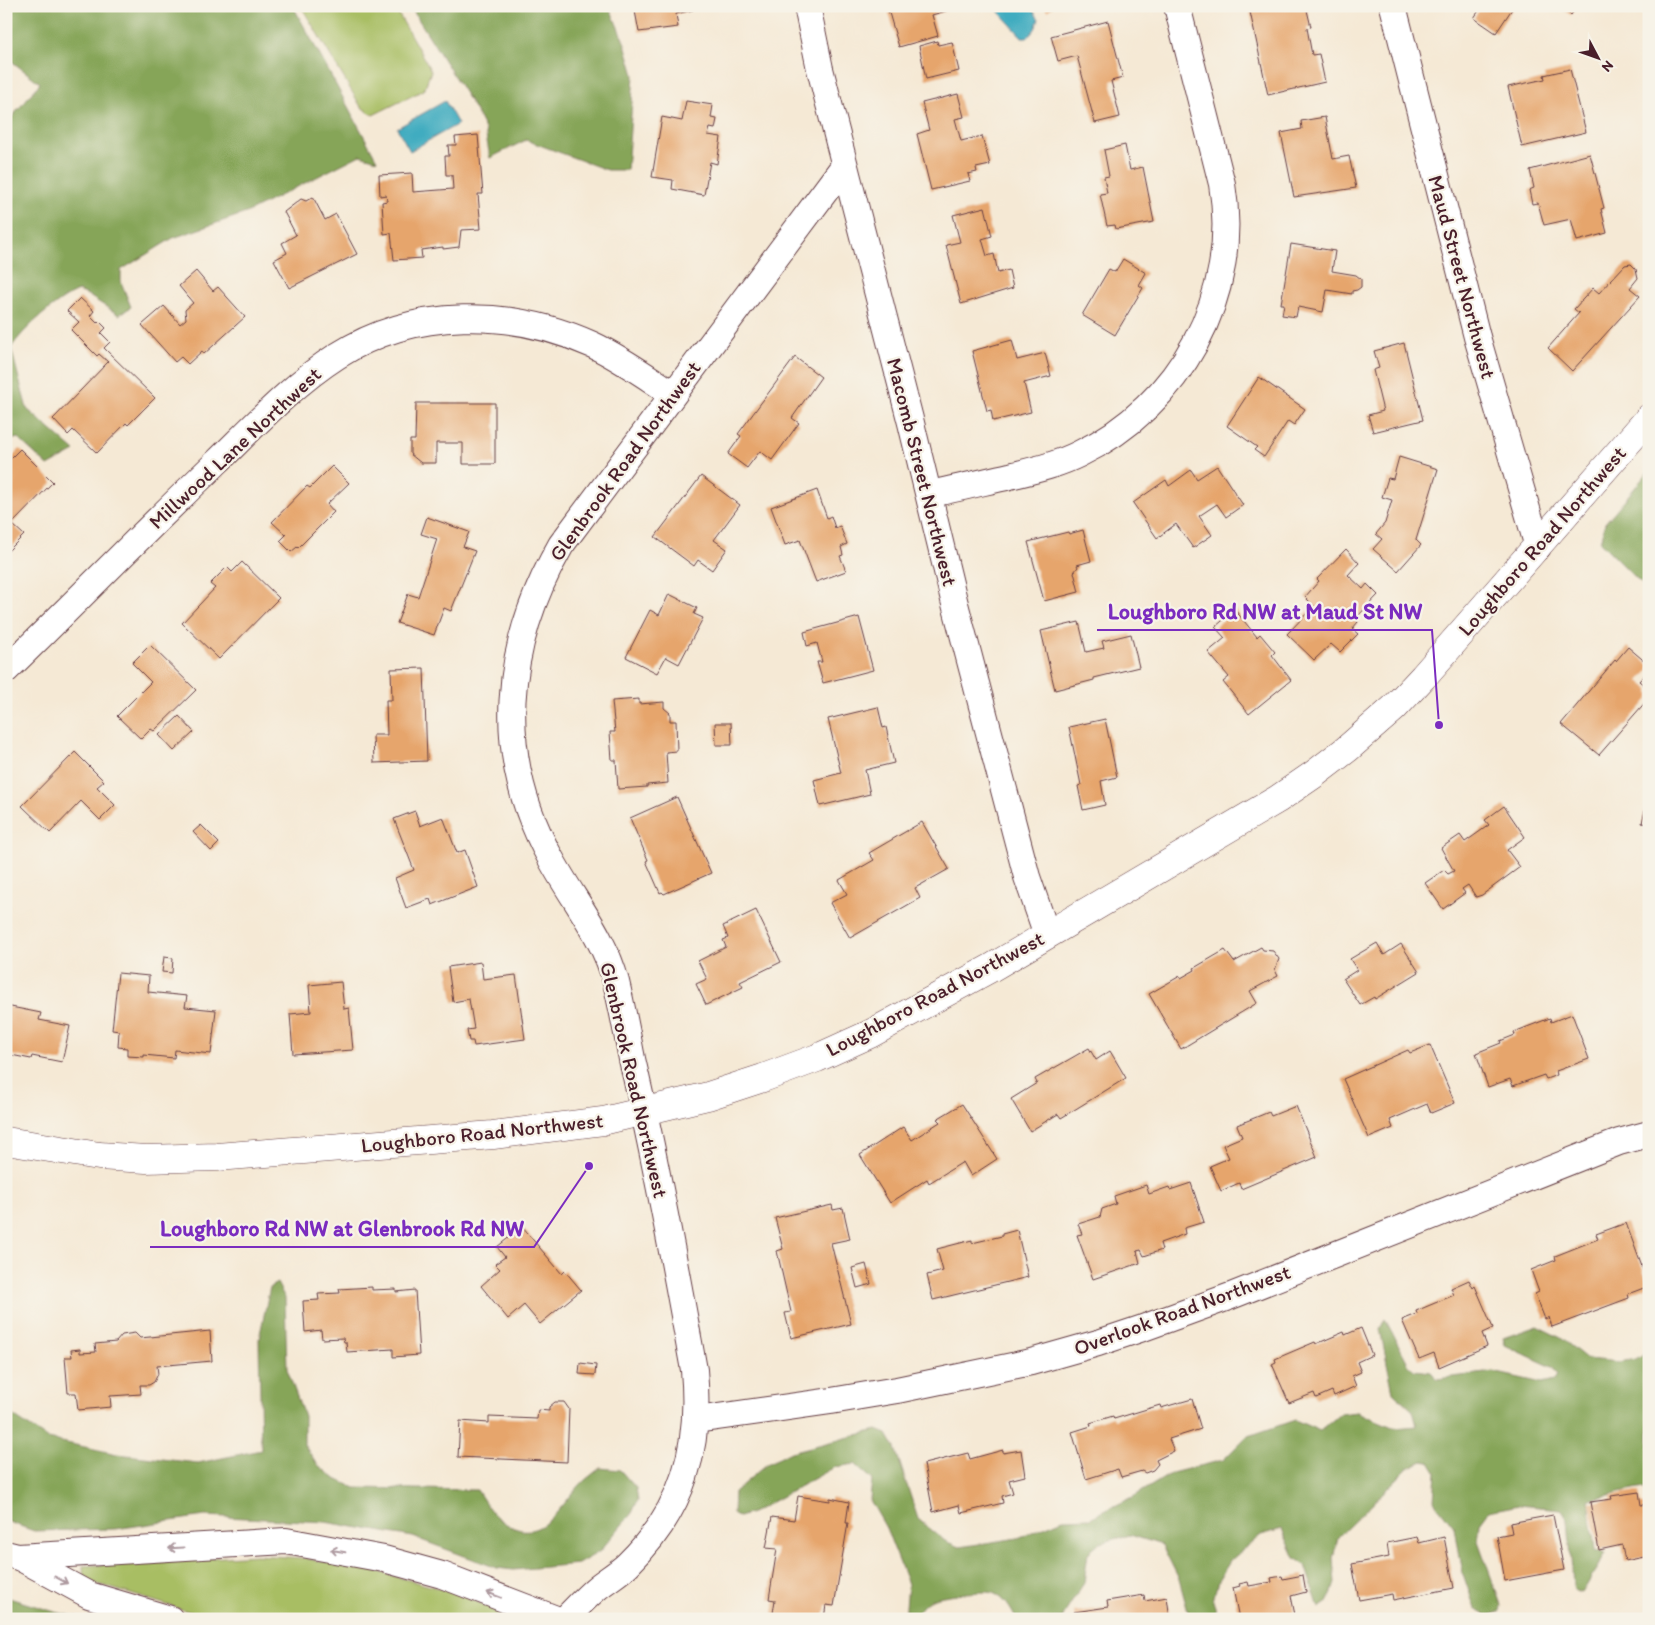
<svg xmlns="http://www.w3.org/2000/svg" width="1655" height="1625" viewBox="0 0 1655 1625" font-family="Itim,sans-serif">
	<rect width="100%" height="100%" fill="#f7f3e8"/>
	<filter id="ink" filterUnits="userSpaceOnUse"><feTurbulence type="fractalNoise" baseFrequency=".02" numOctaves="2"/><feDisplacementMap in="SourceGraphic" scale="10" xChannelSelector="R" yChannelSelector="G"/><feConvolveMatrix kernelMatrix="1 2 1 2 8 2 1 2 1" color-interpolation-filters="sRGB"/></filter>
	<filter id="wash" filterUnits="userSpaceOnUse"><feTurbulence type="fractalNoise" baseFrequency=".0096" numOctaves="4" result="noise"/><feDisplacementMap in="SourceGraphic" scale="20" xChannelSelector="R" yChannelSelector="G"/><feGaussianBlur stdDeviation="1.12" result="paint"/><feColorMatrix in="noise" values="0 0 0 0 0 0 0 0 0 0 0 0 0 0 0 0 0 1.4 0 .05"/><feComposite in="paint" operator="in"/></filter>
	<g filter="url(#wash)">
		<rect width="100%" height="100%" fill="#f5e9d5"/>
		<!-- green -->
		<g fill="#a8be63" stroke="#796e47">
			<path d="M301,6H394L431,71L424,90L373,115L361,107Z"/>
			<path d="M257,1555L301,1558L361,1567L452,1592L520,1619H214L84,1580L83,1566Z"/>
		</g>
		<!-- forest -->
		<g fill="#86a559" stroke="#686242">
			<path d="M6,6H293L377,160L360,155L246,213L173,238L121,270V282L131,307L119,315L86,294L78,291C58,299 23,329 11,348L27,409L75,451L48,466L18,438L11,440L6,445V124L40,83L6,57Z"/>
			<path d="M410,6H609L625,44L634,75L627,170H607L526,140L490,158L485,129L474,108Z"/>
			<path d="M1649,471V591L1600,542L1605,523Z"/>
			<path d="M277,1283L285,1298L287,1369L304,1416V1445L318,1465L334,1478L355,1488L477,1490C483,1499 490,1512 498,1518C541,1553 558,1505 585,1480C590,1476 595,1472 600,1468L620,1470L636,1488L638,1500L632,1513L599,1552L578,1564L513,1570L497,1568L413,1537L325,1522L205,1516L115,1529L34,1531L6,1521V1411L48,1439L117,1454L198,1463L261,1450L259,1339L270,1287Z"/>
			<path d="M1385,1319L1409,1365L1414,1370L1431,1372L1437,1379L1493,1372L1542,1383L1555,1380L1558,1375L1552,1367L1505,1345L1503,1338L1537,1326L1561,1338L1587,1359L1619,1362L1636,1359L1649,1350V1487L1589,1499L1595,1550L1606,1554L1582,1593L1574,1590L1573,1585L1568,1520L1561,1509L1519,1505L1489,1511L1480,1523L1478,1541L1501,1605L1500,1611L1488,1616L1475,1609L1463,1574L1455,1528L1434,1501L1436,1472L1430,1462L1423,1461L1408,1468L1338,1537L1333,1558L1335,1583L1329,1601L1319,1608L1305,1565L1295,1558L1282,1529L1261,1535L1231,1560L1218,1580L1213,1601L1219,1619H1190L1179,1579L1162,1545L1130,1535L1100,1543L1088,1553L1084,1583L1063,1616V1619H1016C1011,1609 1005,1598 993,1593C986,1590 939,1595 932,1599C923,1604 919,1610 914,1619H905L908,1584L886,1528L870,1500L872,1479L855,1464L835,1467L752,1513L739,1517L733,1513L734,1492L767,1464L791,1452L877,1430L887,1434L895,1448L918,1519L945,1541L959,1547L1018,1538L1063,1519L1090,1518L1133,1497L1172,1473L1223,1460L1246,1437L1295,1420L1320,1431L1340,1414L1357,1412L1395,1428L1417,1426L1413,1411L1393,1392L1380,1329Z"/>
			<path d="M6,1597L55,1612L85,1619H6Z"/>
		</g>
		<!-- water -->
		<g fill="#41acc0" stroke="#466676">
			<path d="M998,6H1030L1039,19L1035,29L1028,37H1022L999,12Z"/>
			<path d="M445,101L458,124L410,151L397,128Z"/>
		</g>
		<g id="blocks">
			<!-- building -->
			<g fill="#e6a56c">
				<path d="M648,6H693V10L676,14L678,27L639,32L635,11L649,8Z"/>
				<path d="M887,6H945L946,11L932,15L938,36L899,47Z"/>
				<path d="M1044,6H1054L1047,11Z"/>
				<path d="M1274,6H1306L1311,27L1307,28L1312,55L1319,54L1325,82L1268,95L1250,12Z"/>
				<path d="M1482,6H1514L1496,33L1474,18Z"/>
				<path d="M1558,6H1577L1571,15Z"/>
				<path d="M1108,21L1123,78L1111,81L1120,117L1095,123L1077,56L1058,61L1051,36Z"/>
				<path d="M937,41L938,45L952,42L959,71L926,79L919,46Z"/>
				<path d="M1570,69L1586,132L1522,147L1508,87L1545,79L1544,75Z"/>
				<path d="M958,94L964,117L955,119L961,141L982,136L990,165L976,168L977,172L968,174L970,181L931,190L917,134L929,130L922,103Z"/>
				<path d="M686,101L713,105L711,118L717,119L715,129L710,128L708,135L721,137L717,164L710,162L704,195L672,189L673,180L652,177L662,117L682,121Z"/>
				<path d="M1325,117L1333,159L1349,156L1356,188L1294,197L1281,133L1302,129L1301,121Z"/>
				<path d="M478,135L483,194H478L481,229L461,230L459,247L443,249V247L421,250L422,258L394,260L391,233L384,234L382,202L387,201L386,195L380,196L379,175L412,173L413,192L453,189L452,175H446L445,156H449L448,145H456L455,137Z"/>
				<path d="M1125,145L1130,170L1143,167L1154,222L1116,229L1115,225L1107,226L1100,194L1107,193L1104,177L1109,176L1104,150Z"/>
				<path d="M1590,154L1604,208L1601,209L1607,233L1577,241L1571,219L1544,225L1538,203L1532,204L1529,190L1534,188L1530,170Z"/>
				<path d="M313,197L325,220L336,214L357,254L289,288L274,260L287,253L282,243L296,235L284,212L301,199L306,201Z"/>
				<path d="M985,207L992,236L982,239L987,256L994,254L998,273L1009,270L1013,288L961,304L946,245L960,242L953,215Z"/>
				<path d="M1291,244L1335,251L1332,271L1356,275L1361,279V287L1357,290L1352,291V294L1327,290L1323,312L1298,307L1296,317L1282,315L1284,304H1281Z"/>
				<path d="M1123,259L1146,273L1139,285L1143,288L1115,335L1082,315L1109,269L1115,272Z"/>
				<path d="M1631,264L1636,269L1638,278L1630,288L1640,296L1572,371L1548,348L1579,313L1574,309L1593,288L1599,293L1625,265Z"/>
				<path d="M196,271L213,291L218,287L245,317L204,354L202,351L188,364L181,357L175,362L142,325L164,306L180,324L186,319L185,310L193,303L179,286Z"/>
				<path d="M80,298L94,311L90,316L97,323L99,321L106,328L101,333L110,342L104,348L155,398L128,425L126,423L97,453L73,430L68,435L53,419L108,362L99,354L97,356L71,330L79,322L67,311Z"/>
				<path d="M1012,340L1017,360L1045,353L1051,376L1024,383L1031,412L993,421L991,410L987,411L972,351Z"/>
				<path d="M1404,343L1423,420L1373,432L1368,415L1383,411L1373,370L1379,368L1374,351Z"/>
				<path d="M795,357L821,377L792,418L799,423L772,460L760,451L747,468L728,454L741,436L738,434Z"/>
				<path d="M1259,377L1305,409L1294,425L1288,421L1264,457L1254,450L1257,447L1227,426Z"/>
				<path d="M416,403H495V464H463V443H436V463H421L410,454V440H415Z"/>
				<path d="M20,449L53,482L12,524L24,535L6,553V463Z"/>
				<path d="M1399,457L1438,469L1416,540L1421,545L1398,571L1373,549L1382,539L1376,534L1385,523L1392,500L1382,497L1388,478L1393,479Z"/>
				<path d="M332,466L349,483L327,504L334,512L298,548L297,547L291,552L280,541L286,535L272,522L307,486L310,488Z"/>
				<path d="M1217,466L1243,505L1226,517L1217,504L1199,516L1212,535L1193,548L1176,524L1157,538L1133,503L1166,480L1169,486L1191,470L1197,479Z"/>
				<path d="M701,476L740,505L714,540L727,549L712,570L698,560L694,566L655,537Z"/>
				<path d="M817,490L827,518L831,516L835,528L840,526L847,544L841,547L843,555L840,556L846,571L816,582L800,540L785,545L771,507Z"/>
				<path d="M427,517L469,532L463,547L475,551L451,611L444,608L434,635L397,623L408,594L418,597L437,539L421,534Z"/>
				<path d="M1083,530L1091,561L1077,565L1078,567L1074,572L1079,592L1044,601L1028,542L1068,532L1069,534Z"/>
				<path d="M1346,549L1359,563L1348,575L1363,589L1367,584L1378,595L1355,619L1358,622L1352,629L1358,634L1340,652L1331,644L1314,660L1287,634L1314,606L1305,597L1319,581L1317,579Z"/>
				<path d="M242,562L279,598L219,659L182,623L215,588L210,584L227,567L232,572Z"/>
				<path d="M669,594L697,608L694,614L703,618L679,664L666,657L657,673L626,657L650,610L659,615Z"/>
				<path d="M1235,610L1257,637L1260,634L1275,652L1272,655L1291,680L1249,714L1223,682L1229,677L1208,652L1225,638L1215,627Z"/>
				<path d="M859,617L873,670L823,683L817,662H822L817,643L807,646L804,632Z"/>
				<path d="M1079,622L1086,652L1104,648L1102,641L1131,634L1139,667L1094,678V680L1055,690L1041,631Z"/>
				<path d="M150,645L196,690L154,731L151,729L141,739L117,716L151,682L132,663Z"/>
				<path d="M1628,647L1649,665V670L1639,681L1649,689V698L1599,755L1561,724L1615,660L1616,661Z"/>
				<path d="M424,668L427,761L374,763L373,735H387L386,700H392L391,669Z"/>
				<path d="M639,699V704L664,702V708L670,713V721H676L677,751L666,752L668,783L647,785V787L618,789L616,760H612L610,732H615L612,701Z"/>
				<path d="M878,707L883,728L886,727L894,763L865,770L870,794L820,806L814,780L841,773L828,719Z"/>
				<path d="M179,716L194,732L174,751L159,735Z"/>
				<path d="M1105,719L1117,777L1101,781L1105,805L1083,810L1078,786L1081,785L1069,727Z"/>
				<path d="M715,723H731L732,745H716Z"/>
				<path d="M75,752L104,781L97,787L115,805L100,820L81,801L50,833L22,806Z"/>
				<path d="M677,797L711,873L664,894L662,892L660,893L646,861L648,860L630,818Z"/>
				<path d="M1648,797H1649V824L1642,823Z"/>
				<path d="M1504,806L1525,837L1507,850L1520,867L1482,895L1476,897L1468,885L1462,889L1465,893L1443,909L1425,883L1444,870L1448,874L1454,871L1441,848L1460,835L1465,842L1489,825L1485,820Z"/>
				<path d="M415,811L420,826L443,817L457,853L465,850L478,887L432,905L430,899L406,908L395,878L414,870L394,819Z"/>
				<path d="M922,822L949,869L915,888L920,898L850,938L830,903L847,894L839,880L874,860L869,853Z"/>
				<path d="M201,825L219,843L211,851L193,832Z"/>
				<path d="M756,910L781,962L740,982L743,987L706,1005L696,984L707,979L698,961L726,947L723,940L728,938L723,926Z"/>
				<path d="M1377,943L1384,955L1401,944L1419,972L1375,999L1374,997L1360,1005L1343,979L1357,970L1350,959Z"/>
				<path d="M1261,947L1263,950L1273,951L1279,959L1275,970L1278,976L1250,991L1257,1003L1181,1049L1149,994L1180,976L1181,978L1195,970L1194,968L1225,950L1234,962Z"/>
				<path d="M164,957L173,958L172,973L162,972Z"/>
				<path d="M481,962L483,979L516,975L525,1039L474,1046L473,1041H469L467,1030L474,1029L469,999L453,1002L448,967Z"/>
				<path d="M118,973L149,976L148,992L187,996L185,1007L216,1010L211,1054L175,1050L174,1058L144,1055V1057L127,1056V1048L118,1047L119,1031L112,1030Z"/>
				<path d="M341,982L344,1009L349,1008L353,1050L293,1054L290,1014L311,1012L309,985Z"/>
				<path d="M6,1006L41,1013L39,1020L70,1026L62,1062L32,1056L31,1059L6,1054Z"/>
				<path d="M1572,1014L1589,1059L1556,1071L1557,1075L1546,1079L1544,1075L1513,1086L1510,1079L1488,1087L1476,1053L1501,1043L1500,1041L1515,1035L1514,1032L1550,1018L1551,1022Z"/>
				<path d="M1430,1045L1455,1103L1431,1113L1427,1104L1390,1120L1393,1128L1369,1138L1343,1079L1408,1050L1410,1053Z"/>
				<path d="M1089,1048L1096,1060L1110,1051L1126,1078L1061,1118L1058,1114L1030,1131L1011,1099L1037,1083L1035,1079Z"/>
				<path d="M962,1104L997,1159L971,1176L963,1162L929,1183L927,1179L890,1203L860,1155L903,1127L912,1140L940,1122L937,1119Z"/>
				<path d="M1296,1106L1317,1157L1241,1189L1239,1183L1221,1191L1210,1166L1229,1158L1223,1145L1242,1137L1237,1125L1269,1112L1271,1116Z"/>
				<path d="M1191,1183L1204,1222L1184,1228L1185,1234L1160,1243L1162,1250L1144,1256L1141,1250L1137,1251L1140,1263L1093,1279L1077,1235L1082,1234L1078,1224L1100,1217L1102,1209L1116,1204L1114,1196L1146,1185L1149,1194L1169,1187L1170,1190Z"/>
				<path d="M832,1205L833,1210L843,1208L850,1239L831,1243L851,1324L791,1338L785,1313L791,1312L777,1251L783,1249L775,1218Z"/>
				<path d="M1626,1223L1649,1286L1628,1294L1629,1298L1552,1327L1549,1317L1545,1319L1535,1294L1539,1292L1531,1270L1556,1260L1555,1256L1598,1239L1596,1234Z"/>
				<path d="M522,1227L562,1274L565,1271L581,1290L540,1324L524,1305L508,1319L481,1286L500,1269L495,1264L505,1257L497,1247Z"/>
				<path d="M1017,1230L1028,1277L933,1300L927,1275L943,1271L937,1249L972,1240V1243L1002,1236V1234Z"/>
				<path d="M866,1264L871,1284L857,1288L852,1268Z"/>
				<path d="M1469,1280L1473,1288L1475,1286L1493,1328L1482,1333L1487,1346L1439,1367L1434,1353L1419,1359L1402,1320L1417,1314L1416,1311L1454,1295L1451,1288Z"/>
				<path d="M372,1287V1290L396,1289V1292L415,1290L419,1355L393,1357V1349L347,1352L346,1342H344L343,1338L322,1339L321,1330L305,1332L303,1301L319,1300L318,1294L340,1293L339,1289Z"/>
				<path d="M1361,1328L1372,1355L1357,1362L1361,1372L1352,1376L1356,1386L1334,1396L1332,1391L1316,1398L1314,1393L1289,1403L1272,1364L1276,1362L1275,1359L1315,1342L1316,1344L1344,1332L1345,1335Z"/>
				<path d="M210,1331L212,1361L157,1366L158,1374L154,1382L149,1385H140L141,1394L110,1396L111,1407L78,1410L76,1393H68L65,1357H72L71,1350L80,1349V1353L96,1352L95,1344L116,1342L122,1335L135,1333L140,1338Z"/>
				<path d="M580,1363L596,1365L595,1375L579,1374Z"/>
				<path d="M1192,1399L1201,1429L1169,1439L1174,1451L1156,1460L1158,1464L1153,1470L1145,1473L1142,1471L1121,1477L1118,1469L1086,1479L1072,1432L1091,1426L1090,1423L1113,1416L1114,1419L1160,1405L1161,1408Z"/>
				<path d="M555,1402H564L569,1409L567,1462L458,1457L460,1421L489,1423V1417L537,1419L538,1410L549,1411V1407Z"/>
				<path d="M1003,1450V1453L1021,1450L1025,1476L1009,1480L1013,1493L1002,1496L1003,1503L961,1513L959,1505L933,1512L924,1464L968,1453L970,1459Z"/>
				<path d="M1639,1492L1641,1505L1649,1504V1556L1625,1561L1622,1545L1599,1550L1590,1502L1612,1499L1611,1496Z"/>
				<path d="M798,1496L830,1501V1498L849,1502L846,1523H848L834,1606L826,1605L824,1619H772L775,1600L769,1599L777,1549L766,1548L772,1517L794,1520Z"/>
				<path d="M1553,1515L1564,1570L1505,1581L1497,1536L1512,1533L1510,1523Z"/>
				<path d="M1417,1537L1419,1543L1444,1537L1454,1588L1393,1600L1392,1594L1359,1600L1352,1564L1389,1557L1387,1543Z"/>
				<path d="M1303,1575L1306,1592L1291,1596L1295,1615L1286,1616L1287,1619H1280V1617L1273,1619H1239L1233,1588L1240,1586L1239,1584L1248,1582L1249,1586L1272,1582L1271,1578L1282,1576L1283,1579Z"/>
				<path d="M1144,1595L1145,1601L1167,1597L1170,1619H1075L1074,1612L1108,1607L1107,1601Z"/>
			</g>
		</g>
	</g>
	<g filter="url(#ink)">
		<use href="#blocks" fill-opacity="0" stroke="#643d44" stroke-width="1"/>
		<g fill="none" stroke-linecap="round" stroke-linejoin="round">
			<!-- minor casing -->
			<g stroke="#643d44" stroke-width="28">
				<g id="minor">
					<path d="M807,6L820,69L911,423L954,600L1027,877L1047,935"/>
					<path d="M1393,6L1477,337L1538,547"/>
					<path d="M929,494C956,489 983,482 1010,476C1034,470 1057,465 1079,454C1180,406 1241,295 1222,184L1177,6"/>
					<path d="M6,670C77,601 146,530 217,462C255,425 292,385 337,356C414,307 511,308 593,345C621,358 647,377 673,394"/>
					<path d="M696,1420L831,1401L897,1390L1031,1362L1098,1343L1143,1328L1231,1296L1619,1142L1649,1134"/>
					<path d="M6,1554L18,1557L286,1541L384,1559L442,1575L556,1619"/>
					<path d="M19,1557L89,1595L170,1619"/>
					<path d="M565,1619C576,1608 586,1597 598,1587C608,1579 619,1573 628,1564C684,1509 701,1447 694,1370C675,1266 656,1162 632,1059C627,1033 622,1007 616,982C604,936 573,900 551,859C493,755 503,646 561,545L844,166"/>
				</g>
			</g>
			<!-- secondary casing -->
			<g stroke="#643d44" stroke-width="29">
				<path id="secondary" d="M6,1141L99,1156L146,1159L217,1157L493,1135L603,1121L708,1096L763,1078L817,1058L870,1034L991,968L1278,799L1313,775L1347,749L1394,708L1423,677L1649,418"/>
			</g>
			<!-- minor -->
			<use href="#minor" stroke="#fff" stroke-width="26"/>
			<!-- secondary -->
			<use href="#secondary" stroke="#fff" stroke-width="28"/>
		</g>
		<!-- one-way arrows -->
		<defs><path id="oneway-shaft" d="M-6 0H5M1.5-3L5.5 0L1.5 3" fill="none" stroke-width="1.6" stroke-linecap="round" stroke-linejoin="round" transform="scale(1.25)"/></defs>
		<g stroke="#ae9aa0">
			<use href="#oneway-shaft" transform="translate(176 1548) rotate(177)"/>
			<use href="#oneway-shaft" transform="translate(338 1551) rotate(-170)"/>
			<use href="#oneway-shaft" transform="translate(61 1580) rotate(28)"/>
			<use href="#oneway-shaft" transform="translate(494 1595) rotate(-159)"/>
		</g>
	</g>
	<g text-anchor="middle" stroke-width="4.5" stroke-linejoin="round" paint-order="stroke">
		<!-- street labels -->
		<g font-size="21" fill="#4a1f2b" stroke="#f7f3e8">
			<text transform="translate(1462 277) rotate(75)" y="7">Maud Street Northwest</text>
			<text transform="translate(235 448) rotate(-43)" y="7">Millwood Lane Northwest</text>
			<text transform="translate(625 461) rotate(-54)" y="7">Glenbrook Road Northwest</text>
			<text transform="translate(922 472) rotate(76)" y="7">Macomb Street Northwest</text>
			<text transform="translate(1542 541) rotate(-49)" y="7">Loughboro Road Northwest</text>
			<text transform="translate(935 994) rotate(-28)" y="7">Loughboro Road Northwest</text>
			<text transform="translate(634 1080) rotate(77)" y="7">Glenbrook Road Northwest</text>
			<text transform="translate(482 1133) rotate(-6)" y="7">Loughboro Road Northwest</text>
			<text transform="translate(1182 1310) rotate(-20)" y="7">Overlook Road Northwest</text>
		</g>
	</g>
	<!-- callouts -->
	<path fill="none" stroke="#7b2cbf" stroke-width="2" d="M1439 725L1432 630H1097M589 1166L534 1247H150"/>
	<g fill="#7b2cbf" stroke="#f7f3e8" stroke-width="2">
		<circle cx="1439" cy="725" r="5"/>
		<circle cx="589" cy="1166" r="5"/>
	</g>
	<g font-size="22" text-anchor="middle" font-weight="bold" fill="#7b2cbf" stroke="#f7f3e8" stroke-width="4.5" stroke-linejoin="round" paint-order="stroke">
		<text x="1265" y="619">Loughboro Rd NW at Maud St NW</text>
		<text x="342" y="1236">Loughboro Rd NW at Glenbrook Rd NW</text>
	</g>
	<!-- margin -->
	<rect width="1655" height="1625" fill="none" stroke="#f7f3e8" stroke-width="25"/>
	<!-- north arrow -->
	<g transform="translate(1598 58) rotate(131)" stroke="#f7f3e8" stroke-width="4" paint-order="stroke">
	<path d="M0-4L9 19L0 12L-9 19Z" fill="#4a1f2b"/>
	<text y="-8" font-size="14" font-weight="bold" text-anchor="middle" fill="#4a1f2b">N</text>
	</g>
</svg>
